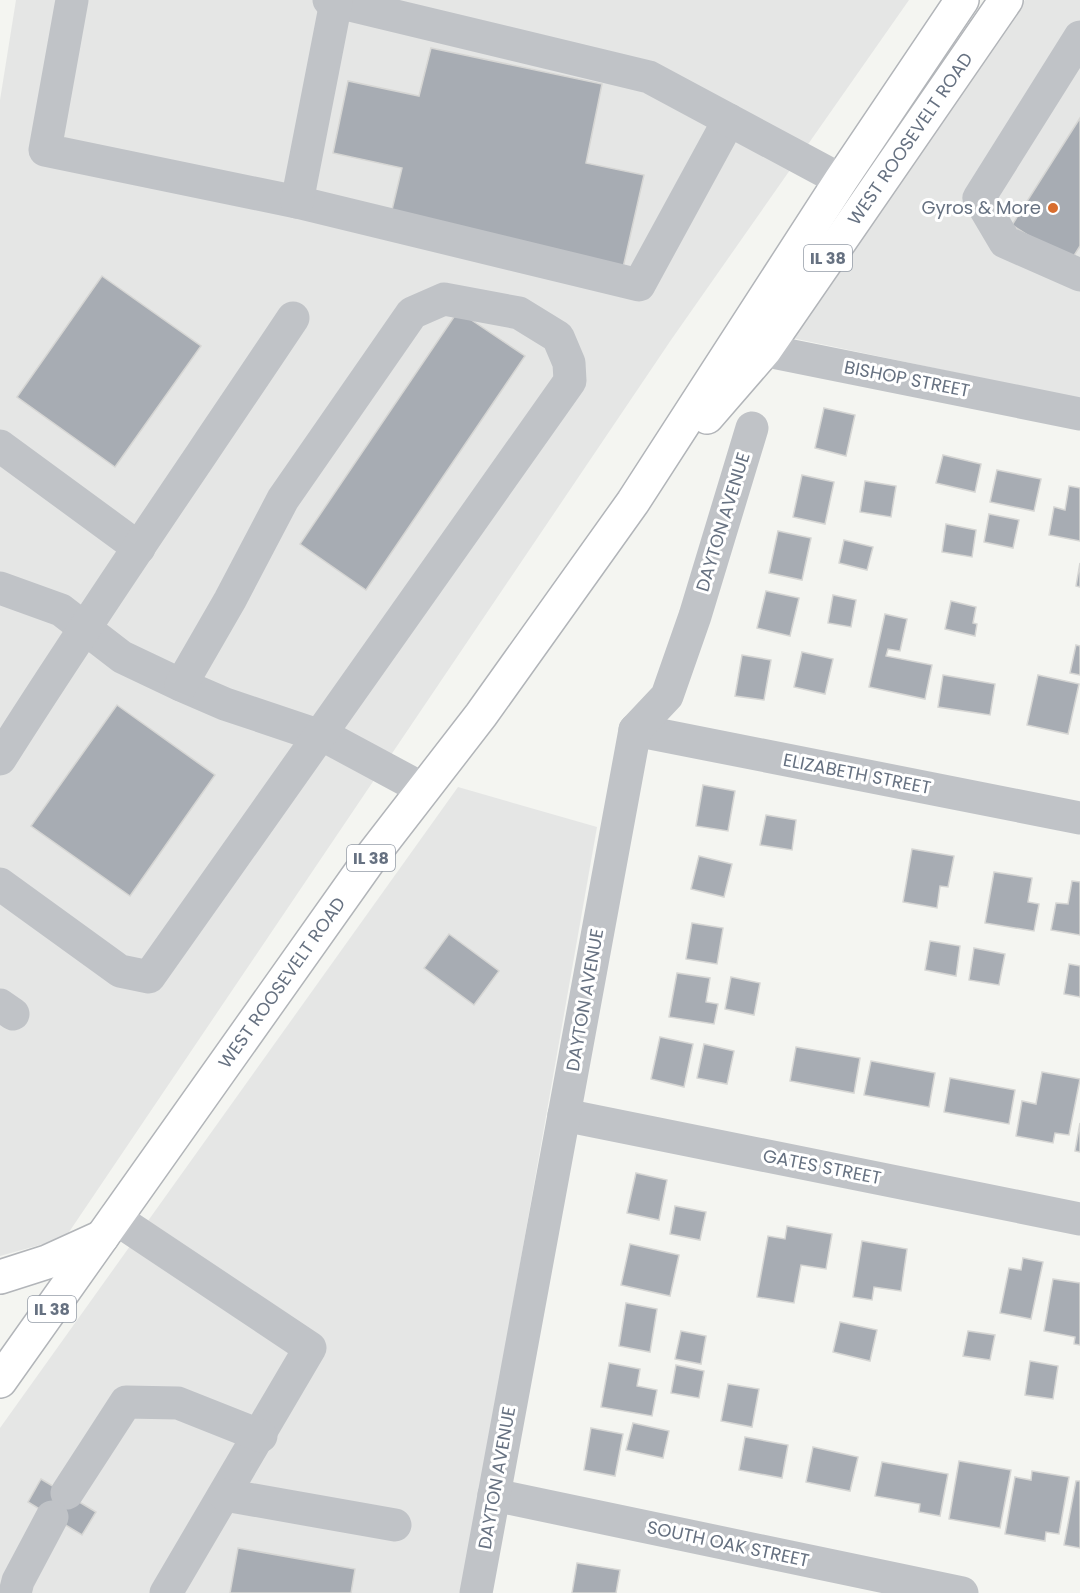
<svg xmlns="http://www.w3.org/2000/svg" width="1080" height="1593" viewBox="0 0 1080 1593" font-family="Poppins,sans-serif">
	<rect width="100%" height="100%" fill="#f4f5f1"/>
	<!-- built -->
	<g fill="#e5e6e5">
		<path d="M16,0H909L671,340L65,1238L0,1256V100Z"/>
		<path d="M1025,0H1080V399L792,338Z"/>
		<path d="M458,787L597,827L462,1593H0V1428Z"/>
	</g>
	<!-- building -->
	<g fill="#a7acb3" stroke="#d6d6d4" stroke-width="1.5">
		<path d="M431,48L602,84L586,163L644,175L622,272L391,214L402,168L333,153L348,81L419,96Z"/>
		<path d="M1080,118V246L1070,262L1012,225Z"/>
		<path d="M102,276L201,346L115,467L17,397Z"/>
		<path d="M458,311L525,356L366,590L300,544Z"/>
		<path d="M824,408L855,415L846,456L815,448Z"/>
		<path d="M943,455L981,464L975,492L936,483Z"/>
		<path d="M997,470L1041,479L1034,511L990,502Z"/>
		<path d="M802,475L834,482L825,524L793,517Z"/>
		<path d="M865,481L896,486L891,517L860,512Z"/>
		<path d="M1069,486L1080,488V541L1049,535L1054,507L1065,510Z"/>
		<path d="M989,514L1019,520L1013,548L984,542Z"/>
		<path d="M946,524L976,530L972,557L942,552Z"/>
		<path d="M778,531L811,538L802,580L769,573Z"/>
		<path d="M844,540L873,547L867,570L839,563Z"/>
		<path d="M1080,563V587L1076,586Z"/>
		<path d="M766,591L799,598L790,636L757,628Z"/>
		<path d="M833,595L856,600L851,627L828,623Z"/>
		<path d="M951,601L976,607L973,623L977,624L975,636L945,629Z"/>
		<path d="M885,614L907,619L900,651L888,649L886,656L932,665L925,699L869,687Z"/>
		<path d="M1076,645L1080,646V675L1070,673Z"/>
		<path d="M802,652L833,659L825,694L794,687Z"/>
		<path d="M742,655L771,660L764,700L735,696Z"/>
		<path d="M943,675L995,684L990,715L938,707Z"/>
		<path d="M1038,675L1079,684L1068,734L1027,725Z"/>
		<path d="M117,705L215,775L130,896L31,826Z"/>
		<path d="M703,785L735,791L728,831L696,826Z"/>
		<path d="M766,815L796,820L792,850L760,845Z"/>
		<path d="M912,849L954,856L948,887L940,886L937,908L903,902Z"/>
		<path d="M699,856L732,864L724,897L691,889Z"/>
		<path d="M994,872L1032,878L1028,902L1039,904L1034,931L985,923Z"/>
		<path d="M1072,881L1080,882V935L1051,930L1056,903L1068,904Z"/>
		<path d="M692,923L723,928L717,964L686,959Z"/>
		<path d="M449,934L499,971L474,1005L424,968Z"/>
		<path d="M930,941L960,946L956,976L925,970Z"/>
		<path d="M974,948L1005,954L999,985L969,980Z"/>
		<path d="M1069,964L1080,966V997L1064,994Z"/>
		<path d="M677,973L710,978L706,1002L718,1004L714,1024L669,1017Z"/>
		<path d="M731,977L760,983L754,1015L725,1009Z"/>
		<path d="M660,1037L693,1044L684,1087L651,1079Z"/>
		<path d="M704,1044L734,1051L727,1084L697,1078Z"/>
		<path d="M796,1047L860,1058L854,1093L790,1081Z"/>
		<path d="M871,1061L935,1073L929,1107L864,1095Z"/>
		<path d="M1042,1072L1080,1079L1069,1135L1055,1133L1053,1143L1016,1136L1022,1101L1036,1104Z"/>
		<path d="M950,1078L1015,1090L1009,1124L944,1112Z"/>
		<path d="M1080,1123V1152L1075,1151Z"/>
		<path d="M636,1173L667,1180L659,1220L627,1213Z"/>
		<path d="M675,1206L706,1212L700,1240L670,1234Z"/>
		<path d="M787,1226L832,1234L826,1269L801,1265L794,1303L757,1297L768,1236L785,1239Z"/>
		<path d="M862,1241L907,1249L901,1291L874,1287L872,1300L853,1297Z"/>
		<path d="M630,1244L679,1255L670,1296L621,1285Z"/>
		<path d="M1023,1258L1043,1262L1031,1319L1000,1313L1009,1268L1021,1270Z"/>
		<path d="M1053,1279L1080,1283V1345L1074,1344L1075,1337L1044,1331Z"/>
		<path d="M626,1303L657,1309L650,1352L619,1346Z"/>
		<path d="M840,1322L877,1330L870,1361L833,1352Z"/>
		<path d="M681,1331L706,1336L701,1364L675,1359Z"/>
		<path d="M968,1331L995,1335L990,1360L963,1356Z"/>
		<path d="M1030,1361L1058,1366L1053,1399L1025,1395Z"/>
		<path d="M609,1363L640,1369L637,1386L657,1390L652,1416L601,1407Z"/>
		<path d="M676,1365L704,1371L699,1398L671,1393Z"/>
		<path d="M728,1384L759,1389L752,1427L721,1421Z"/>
		<path d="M633,1423L669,1431L663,1458L626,1450Z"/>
		<path d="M591,1428L623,1434L615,1476L584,1470Z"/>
		<path d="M745,1437L788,1445L782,1478L739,1470Z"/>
		<path d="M813,1447L858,1457L850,1491L806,1482Z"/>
		<path d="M959,1461L1011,1470L1000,1528L949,1519Z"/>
		<path d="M882,1462L948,1474L940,1516L919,1512L920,1504L875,1496Z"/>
		<path d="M1032,1471L1069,1477L1059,1534L1046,1532L1045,1541L1005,1534L1015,1477L1031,1480Z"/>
		<path d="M41,1479L96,1512L82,1535L28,1502Z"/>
		<path d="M1076,1481H1080V1548L1064,1545Z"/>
		<path d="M238,1548L355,1569L351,1593H230Z"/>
		<path d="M577,1563L620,1570L616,1593H572Z"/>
	</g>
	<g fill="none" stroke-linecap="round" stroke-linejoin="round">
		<!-- major casing -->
		<g stroke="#b2b5b9" stroke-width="36">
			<g id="major">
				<path id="s1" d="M707,417L765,350L1006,0"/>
				<path d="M0,1277L47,1262L102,1237"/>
				<path id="s2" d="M0,1381L372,856L481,715L633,502L841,180L962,0"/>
			</g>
		</g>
		<!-- minor -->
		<g stroke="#c0c3c7" stroke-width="33">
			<path d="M72,0L45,150L297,202L639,285L729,120"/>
			<path d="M329,0L649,77L841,180"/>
			<path d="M1080,37L979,198L1005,242L1080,275"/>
			<path d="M297,202L336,2"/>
			<path d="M738,345L1080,414"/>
			<path d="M0,446L139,548"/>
			<path d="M0,588L61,610L122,657L181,685L225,704L332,740L423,789"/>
			<path d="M635,730L1080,818"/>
			<path d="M0,759C94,610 195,465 293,318"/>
			<path d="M0,884L120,971L149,977L570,381L569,363L558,337L519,313L444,299L412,313L283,499L230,600L181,685"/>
			<path d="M0,1005L13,1014"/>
			<path d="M564,1115L1080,1219"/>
			<path d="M115,1218L310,1348L166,1593"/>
			<path d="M67,1493L126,1402L178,1403L261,1436"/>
			<path d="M225,1495L395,1525"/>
			<path d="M494,1495L962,1593"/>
			<path d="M15,1593L18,1581L52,1517"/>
			<path d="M476,1593L635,730L667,696L695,616L752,428"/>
		</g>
		<!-- major -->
		<use href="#major" stroke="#fff" stroke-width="33"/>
	</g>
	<!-- markers -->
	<circle fill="#d86d2e" stroke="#fff" stroke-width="2" cx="1053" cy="208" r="6"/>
	<g text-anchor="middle" stroke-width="6" stroke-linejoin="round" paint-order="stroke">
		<!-- shield labels -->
		<g fill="#fff" stroke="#949ca7" stroke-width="1.5">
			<rect x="804" y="245" width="48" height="26" rx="4.5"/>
			<rect x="347" y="845" width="48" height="26" rx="4.5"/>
			<rect x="28" y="1296" width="48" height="26" rx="4.5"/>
		</g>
		<g font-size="16" font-weight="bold" fill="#667181">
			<text x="828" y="264">IL 38</text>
			<text x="371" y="864">IL 38</text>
			<text x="52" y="1315">IL 38</text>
		</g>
		<!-- street labels -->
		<g font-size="18" fill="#667181" stroke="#fff">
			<text dy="6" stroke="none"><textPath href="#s1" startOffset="345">WEST ROOSEVELT ROAD</textPath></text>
			<text transform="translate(907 379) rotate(11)" y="6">BISHOP STREET</text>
			<text transform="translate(723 522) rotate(-73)" y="6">DAYTON AVENUE</text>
			<text transform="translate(857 774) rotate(11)" y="6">ELIZABETH STREET</text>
			<text dy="6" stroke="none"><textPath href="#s2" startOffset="488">WEST ROOSEVELT ROAD</textPath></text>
			<text transform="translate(585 1000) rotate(-80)" y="6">DAYTON AVENUE</text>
			<text transform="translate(822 1167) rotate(11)" y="6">GATES STREET</text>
			<text transform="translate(497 1478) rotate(-80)" y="6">DAYTON AVENUE</text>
			<text transform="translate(728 1544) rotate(12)" y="6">SOUTH OAK STREET</text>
		</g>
		<!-- poi labels -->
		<g font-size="18" fill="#667181" stroke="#fff" text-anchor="end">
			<text x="1041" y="214">Gyros &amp; More</text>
		</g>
	</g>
</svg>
